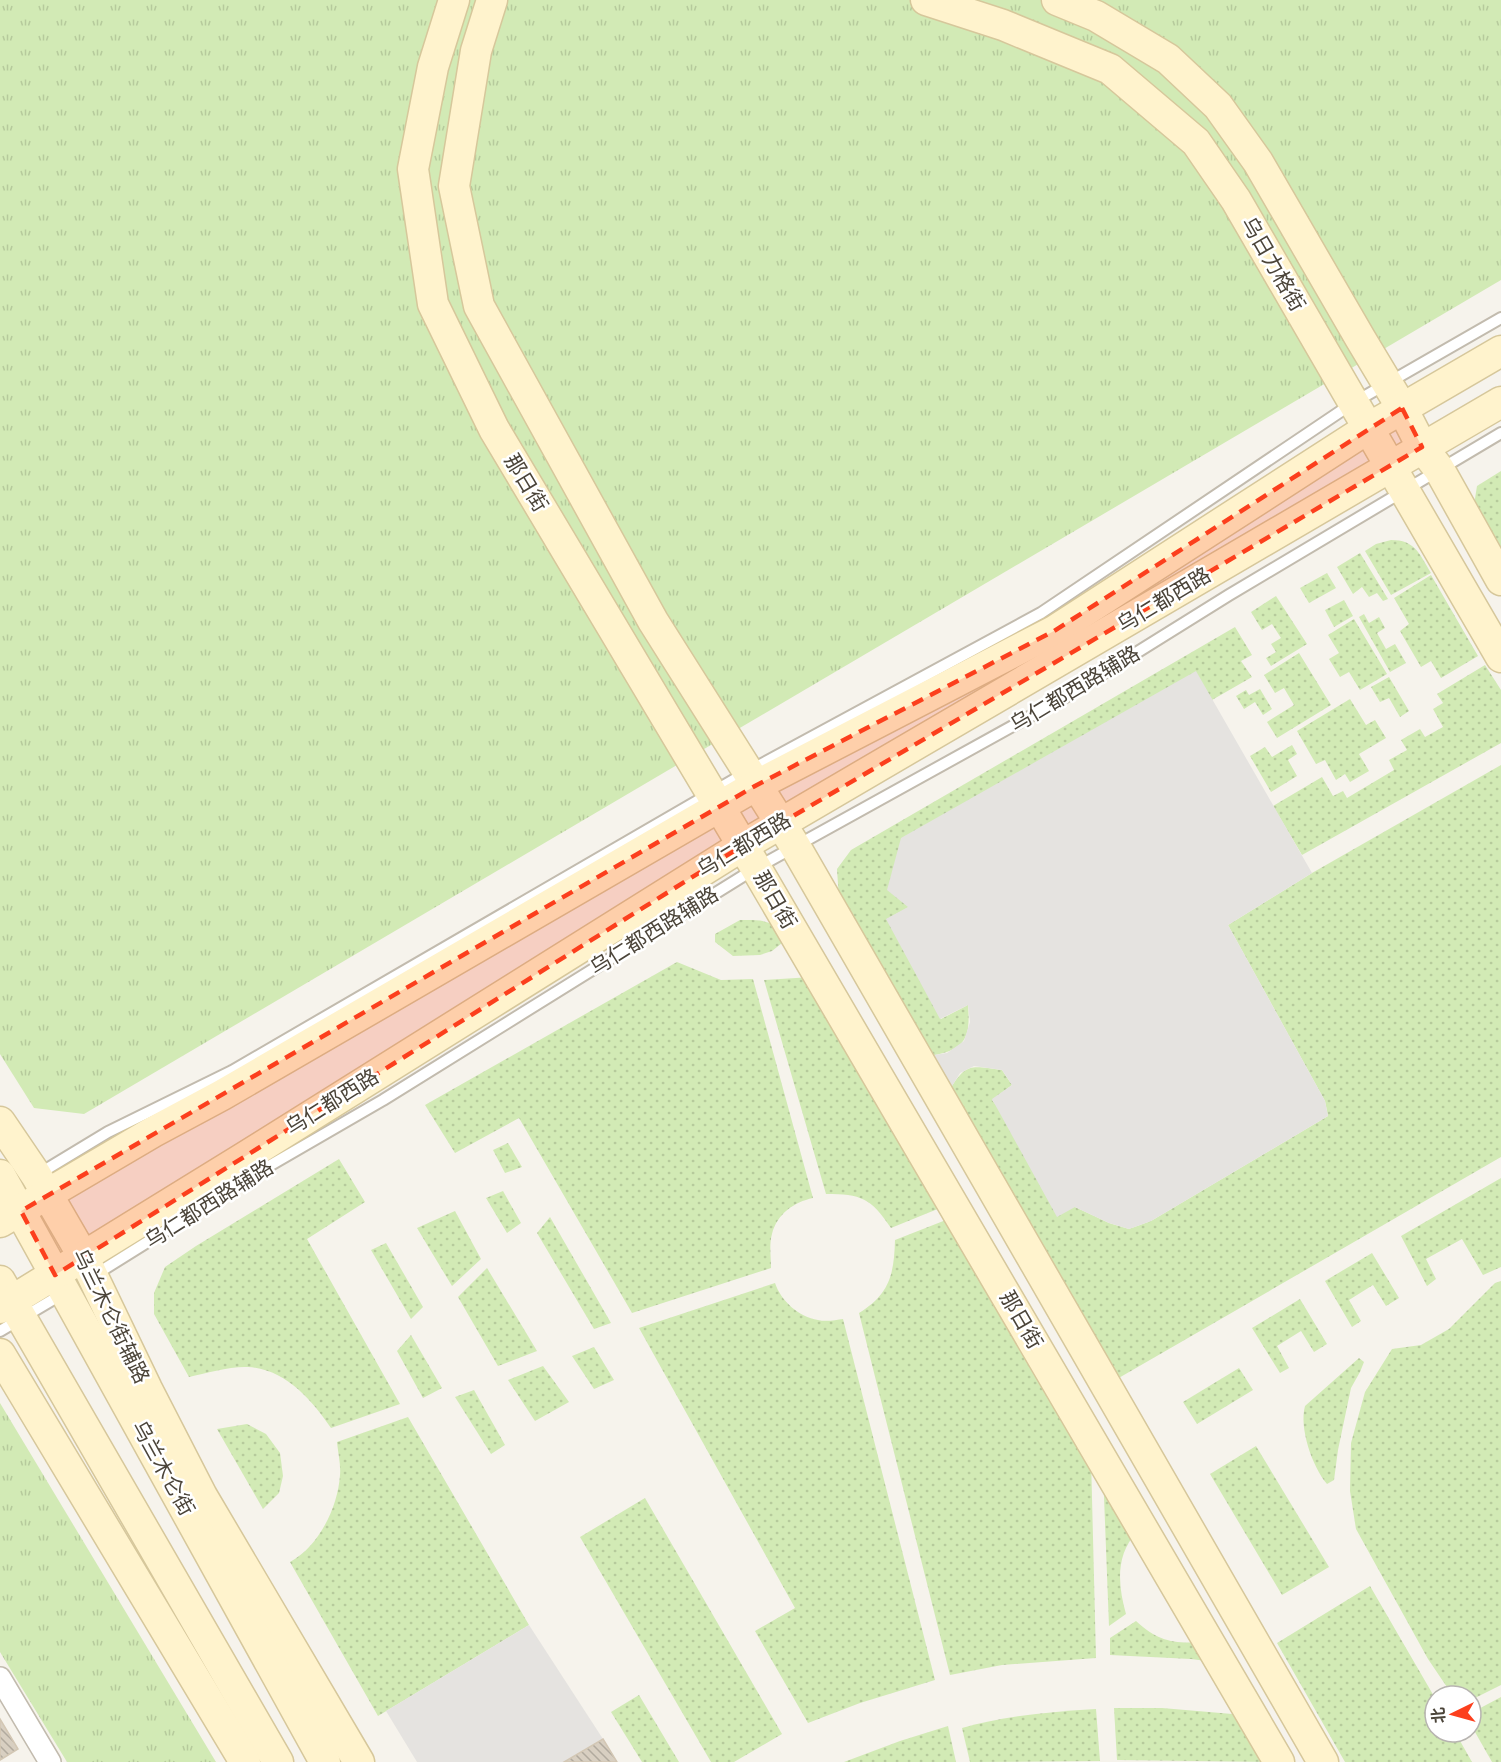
<svg xmlns="http://www.w3.org/2000/svg" width="1501" height="1762" viewBox="0 0 1501 1762" font-family="'DejaVu Sans','Noto Sans SC',sans-serif">
	<defs>
		<pattern id="grass-dots" width="8" height="8" patternUnits="userSpaceOnUse" patternTransform="scale(1.5)"><rect width="8" height="8" fill="#d2eab5"/><path d="M2 2h.1M6 6h.1" fill="none" stroke="#b6ca9c" stroke-width="1.8" stroke-linecap="round"/></pattern>
		<pattern id="park-tufts" width="24" height="20" patternUnits="userSpaceOnUse" patternTransform="scale(1.5)"><rect width="24" height="20" fill="#d2eab5"/><path d="M3 7l-1-3M5 7V3M7 7l1-3M15 17l-1-3M17 17v-4M19 17l1-3" fill="none" stroke="#b6ca9c"/></pattern>
		<pattern id="building-back-hatch" width="6" height="6" patternUnits="userSpaceOnUse" patternTransform="scale(1.5)"><rect width="6" height="6" fill="#d8cfc1"/><path d="M-1 5l2 2M0 0l6 6M5-1l2 2" fill="none" stroke="#b1aa9e"/></pattern>
	</defs>
	<rect width="100%" height="100%" fill="#f6f3ec"/>
	<!-- grass -->
	<g fill="url(#grass-dots)">
		<path d="M1501,471V553L1474,505L1477,486Z"/>
		<path d="M1391,540C1415,540 1419,553 1431,573L1391,595L1365,551L1376,544Z"/>
		<path d="M1360,553L1388,599L1383,601L1377,593L1369,597L1362,587L1353,594L1337,567Z"/>
		<path d="M1327,573L1336,588L1309,603L1300,588Z"/>
		<path d="M1431,575L1478,656L1441,678L1431,661L1421,667L1400,631L1409,624L1394,598Z"/>
		<path d="M1276,596L1307,644L1271,666L1266,658L1276,652L1271,644L1281,638L1272,624L1262,630L1251,612Z"/>
		<path d="M1344,600L1353,616L1334,627L1325,610Z"/>
		<path d="M1364,614L1369,623L1379,617L1385,628L1377,633L1386,649L1395,644L1406,663L1390,672L1359,617Z"/>
		<path d="M1354,619L1387,674L1360,690L1349,672L1340,677L1329,659L1339,653L1328,635Z"/>
		<path d="M1235,627L1252,655L1241,661L1252,677L1212,700L1195,672L909,907L887,919L941,1019L968,1005C971,1040 964,1051 928,1056L839,900L837,869L851,850Z"/>
		<path d="M1299,653L1331,705L1277,738L1267,722L1294,705L1284,688L1275,693L1264,675Z"/>
		<path d="M1485,665L1501,690V743L1302,855L1273,806L1322,777L1333,796L1343,791L1347,798L1394,770L1389,760L1407,750L1401,740L1420,729L1425,737L1443,727L1433,709L1443,703L1437,694Z"/>
		<path d="M1389,677L1409,711L1400,717L1389,698L1380,702L1371,687Z"/>
		<path d="M1260,689L1272,709L1263,715L1255,702L1244,709L1236,696L1246,690L1249,695Z"/>
		<path d="M1350,699L1366,725L1375,720L1386,738L1359,754L1369,771L1350,782L1345,774L1336,780L1325,760L1316,764L1297,731Z"/>
		<path d="M1292,745L1297,754L1288,760L1297,776L1271,792L1250,756L1265,747L1272,757Z"/>
		<path d="M1501,765V1157L1117,1379L949,1091C966,1062 971,1066 1002,1070L1012,1085L992,1100L1075,1207L1109,1223L1129,1229L1151,1221L1328,1116L1325,1101L1228,925L1312,873Z"/>
		<path d="M740,920C762,920 770,919 786,936L782,943L772,951L760,955L733,956L715,942V934Z"/>
		<path d="M677,962L721,980L753,979L813,1198C794,1202 777,1214 772,1234C769,1244 771,1257 771,1268L632,1313L519,1118L455,1153L425,1105Z"/>
		<path d="M812,977L945,1206L891,1228C871,1198 861,1194 826,1194L764,980Z"/>
		<path d="M508,1143L522,1167L505,1173L493,1150Z"/>
		<path d="M339,1159L365,1202L307,1239L400,1404L331,1428C312,1400 285,1369 248,1367C231,1366 206,1373 189,1377L154,1314V1293L165,1267L196,1246Z"/>
		<path d="M1501,1178V1267L1483,1275L1462,1239L1426,1259L1436,1279L1427,1286L1401,1236Z"/>
		<path d="M503,1191L521,1223L507,1233L486,1198Z"/>
		<path d="M455,1211L481,1259L452,1286L417,1228Z"/>
		<path d="M550,1217L611,1323L594,1329L537,1233Z"/>
		<path d="M951,1218L1091,1457L1096,1658L1002,1665L950,1675L859,1313C890,1294 894,1274 895,1240Z"/>
		<path d="M386,1243L423,1307L411,1319L371,1250Z"/>
		<path d="M1372,1253L1399,1298L1386,1306L1373,1285L1349,1300L1361,1321L1352,1327L1325,1281Z"/>
		<path d="M487,1268L537,1351L498,1366L458,1297Z"/>
		<path d="M1501,1281V1685L1471,1700V1696H1453L1428,1659L1356,1529L1350,1491L1351,1443L1365,1392L1392,1349L1421,1345L1449,1329L1495,1283Z"/>
		<path d="M775,1283C781,1301 799,1317 818,1320C826,1322 836,1320 843,1319L935,1680L860,1703L808,1723L755,1631L795,1608L639,1328Z"/>
		<path d="M1300,1299L1327,1344L1314,1352L1301,1331L1277,1346L1289,1368L1280,1373L1252,1328Z"/>
		<path d="M411,1335L442,1388L423,1398L397,1351Z"/>
		<path d="M594,1347L614,1380L594,1389L572,1356Z"/>
		<path d="M1359,1358L1364,1362L1360,1372L1351,1388L1338,1450L1334,1480L1327,1484C1312,1466 1299,1428 1305,1406Z"/>
		<path d="M543,1366L569,1402L535,1421L508,1380Z"/>
		<path d="M1239,1368L1253,1390L1197,1424L1183,1402Z"/>
		<path d="M474,1390L505,1445L491,1454L455,1397Z"/>
		<path d="M408,1417L529,1625L378,1716L290,1562C318,1547 338,1508 340,1475C341,1465 338,1453 337,1442Z"/>
		<path d="M247,1424L266,1434L280,1453L283,1476L279,1493L263,1509L217,1429Z"/>
		<path d="M1256,1446L1329,1567L1282,1595L1210,1474Z"/>
		<path d="M1103,1471L1137,1532C1115,1555 1118,1586 1126,1614L1109,1626Z"/>
		<path d="M645,1498L782,1734L734,1762H711L580,1537Z"/>
		<path d="M1370,1586L1435,1698V1732H1455L1472,1762H1345L1277,1643Z"/>
		<path d="M1136,1621C1158,1641 1173,1644 1202,1642L1214,1662L1191,1659L1110,1655V1638Z"/>
		<path d="M639,1695L679,1762H642L611,1712Z"/>
		<path d="M1501,1697V1762H1492L1471,1725V1713Z"/>
		<path d="M1114,1708H1162L1244,1715L1271,1762L1117,1760Z"/>
		<path d="M1096,1709L1100,1761L970,1762L962,1728C1006,1715 1051,1712 1096,1709Z"/>
		<path d="M948,1726L956,1762H844L900,1741Z"/>
	</g>
	<!-- park -->
	<g fill="url(#park-tufts)">
		<path d="M0,0H1501V280L84,1114L34,1108L0,1054Z"/>
		<path d="M0,1403L216,1762H67L0,1652Z"/>
	</g>
	<!-- parking -->
	<g fill="#e5e3e0">
		<path d="M1196,671L1312,873L1228,925L1325,1101L1328,1116L1151,1221L1129,1229L1109,1223L1075,1207L1057,1217L992,1099L1012,1085L1002,1070L974,1066L960,1073L949,1091L928,1056L947,1053L964,1041L970,1022L968,1005L940,1019L886,919L908,907L887,890L901,838Z"/>
		<path d="M529,1625L603,1739L564,1762H417L386,1711Z"/>
	</g>
	<!-- building -->
	<g fill="url(#building-back-hatch)" stroke="#d3c7b4" stroke-width="1.5">
		<path d="M0,1719L18,1749L0,1760Z"/>
		<path d="M603,1739L617,1762H564Z"/>
	</g>
	<g fill="none" stroke-linecap="round" stroke-linejoin="round">
		<!-- lane casing -->
		<g stroke="#c2bbae" stroke-width="14">
			<g id="lane">
				<path d="M37,1175L108,1132L232,1071L749,771L1041,613L1353,403L1501,318"/>
				<path d="M93,1276L269,1166L383,1100L756,868L1067,696L1229,595L1501,433"/>
				<path d="M0,1331L64,1293"/>
			</g>
		</g>
		<!-- street casing -->
		<g stroke="#c2bbae" stroke-width="24">
			<path id="street" d="M0,1678L50,1762"/>
		</g>
		<!-- secondary casing -->
		<g stroke="#d6c79b" stroke-width="33">
			<g id="secondary">
				<path d="M454,0L433,67L413,169L433,304L494,429L756,868L1279,1762"/>
				<path d="M492,0L476,51L454,186L479,306L653,621L795,846L1323,1762"/>
				<path d="M926,0L1003,25L1110,69L1196,142L1236,200L1501,657"/>
				<path d="M1057,0L1096,16L1168,59L1218,106L1258,162L1360,338L1402,408L1422,447L1439,469L1501,580"/>
				<path d="M0,1122L36,1175L83,1256L147,1389L202,1496L359,1762"/>
				<path d="M0,1175L325,1762"/>
				<path d="M0,1222L153,1132L222,1095L755,786L1054,631L1367,429L1501,351"/>
				<path d="M0,1281L278,1762"/>
				<path d="M0,1308L245,1157L742,846L1501,402"/>
				<path d="M0,1354L245,1762"/>
			</g>
		</g>
		<!-- lane -->
		<use href="#lane" stroke="#fff" stroke-width="10"/>
		<!-- street -->
		<use href="#street" stroke="#fff" stroke-width="21"/>
		<!-- secondary -->
		<use href="#secondary" stroke="#fff3cd" stroke-width="30"/>
	</g>
	<!-- marked area -->
	<path fill="#fc3f1d" fill-opacity="0.2" stroke="#fc3f1d" stroke-width="4.5" stroke-dasharray="12 8" stroke-linejoin="round" d="M1402,408L1422,447L742,846L55,1275L21,1211L755,786L1054,631Z"/>
	<g text-anchor="middle" stroke-width="5" stroke-linejoin="round" paint-order="stroke">
		<!-- street labels -->
		<g font-size="21" fill="#4b4439" stroke="#fff">
			<text transform="translate(1273 264) rotate(60)" y="7">乌日力格街</text>
			<text transform="translate(526 483) rotate(59)" y="7">那日街</text>
			<text transform="translate(1164 600) rotate(-31)" y="7">乌仁都西路</text>
			<text transform="translate(1075 689) rotate(-31)" y="7">乌仁都西路辅路</text>
			<text transform="translate(744 845) rotate(-31)" y="7">乌仁都西路</text>
			<text transform="translate(775 900) rotate(60)" y="7">那日街</text>
			<text transform="translate(654 931) rotate(-32)" y="7">乌仁都西路辅路</text>
			<text transform="translate(332 1102) rotate(-32)" y="7">乌仁都西路</text>
			<text transform="translate(209 1204) rotate(-32)" y="7">乌仁都西路辅路</text>
			<text transform="translate(111 1316) rotate(64)" y="7">乌兰木仑街辅路</text>
			<text transform="translate(1021 1320) rotate(60)" y="7">那日街</text>
			<text transform="translate(163 1468) rotate(61)" y="7">乌兰木仑街</text>
		</g>
	</g>
	<!-- north arrow -->
	<g transform="translate(1453 1714) rotate(265)"><circle r="28" fill="#ffffff" stroke="#b7b4b0" stroke-width="1.5"/>
	<path d="M0-4.5L10 22L0 15L-10 22Z" fill="#fc3f1d"/>
	<text y="-9" font-size="16" font-weight="bold" text-anchor="middle" fill="#4b4439">北</text>
	</g>
</svg>
